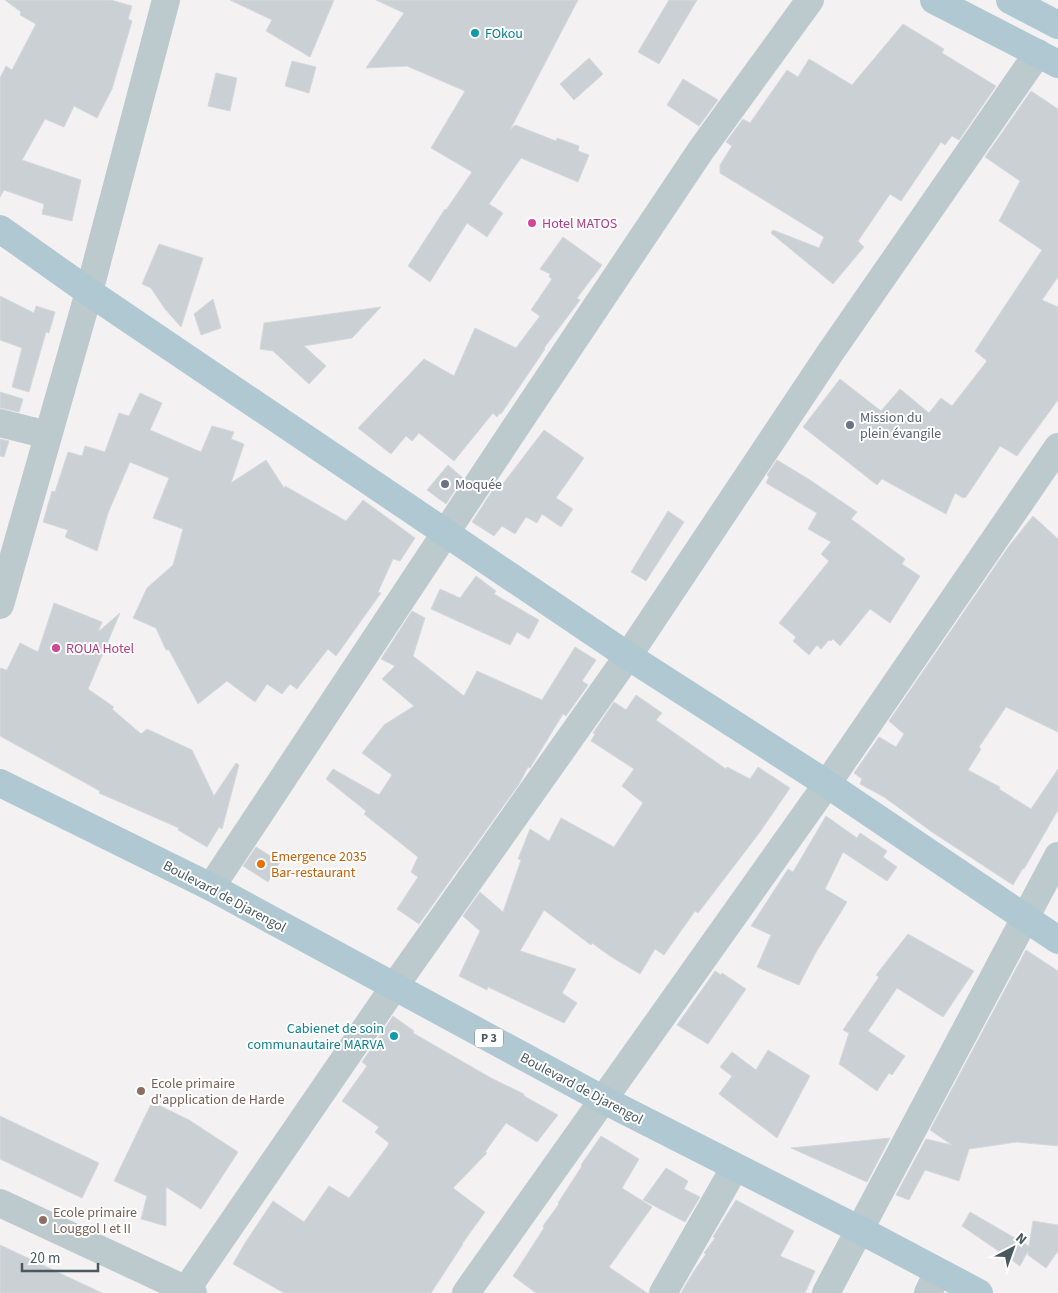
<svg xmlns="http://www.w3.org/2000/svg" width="1058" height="1293" viewBox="0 0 1058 1293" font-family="'Source Sans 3',sans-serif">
	<rect width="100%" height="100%" fill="#f4f1f2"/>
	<!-- building -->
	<g fill="#cbd0d4" stroke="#d5d9dd">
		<path d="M5,0H111L132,6L128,19L132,21L112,89L97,118L74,106L64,127L45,119L22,160L81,180L72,221L42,214L44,204L4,190L0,197V78L6,66L12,70L36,24L20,15L21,12Z"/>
		<path d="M230,0H334L310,57L266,31L272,20Z"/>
		<path d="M376,0H578L510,130L515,125L556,141L557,138L579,146L578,151L589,155L578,182L521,158L489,204L503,213L487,237L467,223L430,282L408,266L445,209L446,210L472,172L431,148L465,91L407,66L366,68L404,13Z"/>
		<path d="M669,0H697L659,64L638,52Z"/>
		<path d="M903,24L944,49L942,53L996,86L959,140L952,136L945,145L941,142L901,201L890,194L858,241L864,247L833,284L771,233L773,230L819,248L824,237L720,173V165L732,146L726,142L743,119L750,123L787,70L798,77L809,59L852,85Z"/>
		<path d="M589,58L603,74L574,100L560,84Z"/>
		<path d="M292,61L316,67L309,93L285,86Z"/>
		<path d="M216,73L237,78L230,111L208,106Z"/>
		<path d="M683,79L718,100L699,126L667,105Z"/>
		<path d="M1031,91L1058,109V277L1042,300L1058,307V400L1017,456L1000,446L966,497L963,498L955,493L946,514L882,479L877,485L803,427L840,379L881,411L900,389L929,413L941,398L952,406L987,361L975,351L1042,250L999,221L1020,181L985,157Z"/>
		<path d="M563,237L602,265L577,298L580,300L544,348L545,349L501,414L500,413L497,417L493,413L454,461L419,433L412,441L406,436L391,454L358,428L424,359L454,376L475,328L516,348L540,316L531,310L552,279L549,277L550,274L540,269Z"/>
		<path d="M159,244L203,258L181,327L165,309L151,288L142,284Z"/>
		<path d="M0,296L34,313L36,306L55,312L49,333L46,332L29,392L12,387L22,348L0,340Z"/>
		<path d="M213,299L221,328L201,335L194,314Z"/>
		<path d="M381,307L352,338L304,346L326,366L309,384L273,351L260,349L264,323Z"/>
		<path d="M0,392L23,399L19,412L0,408Z"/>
		<path d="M140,393L162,403L150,430L201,452L212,426L234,432L231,439L244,444L231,483L266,460L284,488L285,486L346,521L363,500L415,538L400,561L393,559L378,592L381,593L336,656L328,649L297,689L290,684L282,694L267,684L255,702L227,681L198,704L169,650H166L156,628L133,618L147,588L173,565L183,529L153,518L169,478L130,462L108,513L97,551L65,537L68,530L43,522L52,491L55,492L68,452L82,456L85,446L105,452L119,413L129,416Z"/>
		<path d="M544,430L584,458L556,498L573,509L561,527L542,514L537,523L526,517L515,534L502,526L494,536L472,522L498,482L502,485Z"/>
		<path d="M0,439L9,441L4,457L0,456Z"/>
		<path d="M777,460L810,480L857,512L851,519L905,559L902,564L920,576L890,623L870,609L840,646L833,639L831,641L829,640L821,649L817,645L809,655L793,641L796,637L779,623L829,561L821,554L831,542L808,529L817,513L766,483L769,477L767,475Z"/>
		<path d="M448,465L463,478L446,504L427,490Z"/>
		<path d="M668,511L684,522L646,581L631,572Z"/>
		<path d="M1033,516L1058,539V732L1006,707L979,747L981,749L968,770L1000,787L999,789L1031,809L1058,769V810L1024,869L1023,868L1013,885L932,832L884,797L860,784L862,779L854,773L879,737L896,747L904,734L889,721L1009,546Z"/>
		<path d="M476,576L496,591L494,594L539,620L529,639L517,632L510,645L431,609L440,589L460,598Z"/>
		<path d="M54,603L102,622L98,632L120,613L88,689L114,707L112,709L141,734L147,729L192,750L214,796L236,763L239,765L222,829L219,827L207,847L178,830L179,828L99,793L100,791L0,736V668L7,670L20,643L38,652Z"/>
		<path d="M412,611L425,618L413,656L464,696L477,671L542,700L575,647L596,660L582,681L588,685L566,716L563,714L530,768L528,767L519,784L419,924L397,909L418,877L411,872L418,857L364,814L366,811L326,779L333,769L379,795L392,775L362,753L384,725L414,706L382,679L395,666L381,659Z"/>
		<path d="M636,695L662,713L656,720L726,769L727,767L750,779L758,767L790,788L760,832L698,913L695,911L664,955L655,949L640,974L610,956L592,943L591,945L544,910L520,951L576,969L562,993L577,1003L564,1023L488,987L487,990L459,976L480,931L463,916L480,892L503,912L521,860L518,859L530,829L549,841L561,818L614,847L643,803L622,786L634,769L591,741L595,734L593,733L614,702L626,710Z"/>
		<path d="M826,816L857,838L860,833L887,851L883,857L897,867L887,881L843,852L825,889L847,902L815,954L799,985L757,967L771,935L751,926L788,869L793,872Z"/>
		<path d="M256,847L280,862L268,882L243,866Z"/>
		<path d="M908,934L974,971L943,1017L897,988L868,1031L905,1056L892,1075L889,1073L877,1091L839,1064L849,1033L843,1030L879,977L876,975Z"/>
		<path d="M1026,950L1058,971V1146L1017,1142L969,1149L959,1181L925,1170L909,1200L896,1195L926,1139L952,1145L930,1130Z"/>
		<path d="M715,971L721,975L722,973L746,989L708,1044L677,1025Z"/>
		<path d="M393,1016L414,1031L413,1033L491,1078L524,1094V1096L558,1115L537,1142L506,1123L485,1152L487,1153L453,1188L485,1212L462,1244H463L431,1293H284L233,1264L245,1243L273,1201L304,1222L329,1186L349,1198L387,1147L389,1143L375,1132L379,1127L342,1101L367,1066L362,1062Z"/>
		<path d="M768,1050L810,1076L777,1138L719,1094L732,1076L720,1067L732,1052L756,1070Z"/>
		<path d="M152,1102L189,1120L238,1152L201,1209L166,1187V1226L141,1219L147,1196L114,1181Z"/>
		<path d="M0,1116L99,1163L82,1198L0,1159Z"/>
		<path d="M601,1136L639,1159L622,1188L652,1207L609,1267L647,1293H536L513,1276L544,1228L543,1226L559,1204L558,1203L582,1166L581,1165Z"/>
		<path d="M890,1138L867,1182L791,1148Z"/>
		<path d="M666,1168L688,1181L684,1189L700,1197L685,1222L643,1200Z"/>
		<path d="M736,1200L794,1231L780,1256L815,1271L805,1293H681L694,1271L706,1254L704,1253L715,1238L713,1237Z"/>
		<path d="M970,1212L1029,1246L1033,1221L1058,1225V1251L1046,1268L1028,1255V1251L1020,1266L962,1226Z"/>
		<path d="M0,1245L102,1293H0Z"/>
	</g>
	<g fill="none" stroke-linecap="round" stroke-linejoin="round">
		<!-- minor -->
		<g stroke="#bccace" stroke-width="28">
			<path d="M0,423L48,435"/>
			<path d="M0,605L89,292L166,0"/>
			<path d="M211,887L515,428L701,150L810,0"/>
			<path d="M0,1203L193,1293"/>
			<path d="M184,1293L394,987L628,656L830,353L1038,53"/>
			<path d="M466,1293L827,784L1058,447"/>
			<path d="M663,1293L735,1167"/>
			<path d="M826,1293L1058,856"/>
			<path d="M928,1293L938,1272"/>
		</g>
		<!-- major -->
		<g stroke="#b0c8d1" stroke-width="28">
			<path d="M934,0L1058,64"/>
			<path d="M1010,0L1058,25"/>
			<path d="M0,229L89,292L628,656L827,784L1058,940"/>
			<path d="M0,783L211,887L604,1100L860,1230L979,1293"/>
		</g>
	</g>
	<!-- markers -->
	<g fill="#0f9aa8" stroke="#fff" stroke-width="2">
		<circle cx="475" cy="33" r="5"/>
		<circle cx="394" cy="1036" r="5"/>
	</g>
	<g fill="#d1479c" stroke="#fff" stroke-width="2">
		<circle cx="532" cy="223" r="5"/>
		<circle cx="56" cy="648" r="5"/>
	</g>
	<g fill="#6b7280" stroke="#fff" stroke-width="2">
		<circle cx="850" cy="425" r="5"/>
		<circle cx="445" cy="484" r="5"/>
	</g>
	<circle fill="#e8710a" stroke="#fff" stroke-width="2" cx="261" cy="864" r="5"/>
	<g fill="#8d6e63" stroke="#fff" stroke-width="2">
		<circle cx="141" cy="1091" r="5"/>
		<circle cx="43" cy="1220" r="5"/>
	</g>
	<g text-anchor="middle" stroke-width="4" stroke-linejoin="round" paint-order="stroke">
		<!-- shield labels -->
		<rect fill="#fff" stroke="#7f8c90" stroke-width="1" x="475" y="1028.5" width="28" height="19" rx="4"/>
		<g font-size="12" font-weight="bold" fill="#485a60">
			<text x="489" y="1042">P 3</text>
		</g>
		<!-- culture labels -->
		<g font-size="14" fill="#0d838f" stroke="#fff" text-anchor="start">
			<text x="485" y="38">FOkou</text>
			<text x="384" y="1033" text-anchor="end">Cabienet de soin<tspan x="384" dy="16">communautaire MARVA</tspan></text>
		</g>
		<!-- hotel labels -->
		<g font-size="14" fill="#b23c85" stroke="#fff" text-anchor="start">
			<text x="542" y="228">Hotel MATOS</text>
			<text x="66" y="653">ROUA Hotel</text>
		</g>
		<!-- worship labels -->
		<g font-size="14" fill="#5b616d" stroke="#fff" text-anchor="start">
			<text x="860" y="422">Mission du<tspan x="860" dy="16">plein évangile</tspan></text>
			<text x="455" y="489">Moquée</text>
		</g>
		<!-- food labels -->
		<g font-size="14" fill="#c56008" stroke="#fff" text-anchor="start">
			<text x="271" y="861">Emergence 2035<tspan x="271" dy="16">Bar-restaurant</tspan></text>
		</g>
		<!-- street labels -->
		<g font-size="14" fill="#485a60" stroke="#fff">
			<text transform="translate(225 896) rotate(28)" y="5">Boulevard de Djarengol</text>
			<text transform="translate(582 1088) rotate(28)" y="5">Boulevard de Djarengol</text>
		</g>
		<!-- education labels -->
		<g font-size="14" fill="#785e54" stroke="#fff" text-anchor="start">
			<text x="151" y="1088">Ecole primaire<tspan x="151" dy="16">d'application de Harde</tspan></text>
			<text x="53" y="1217">Ecole primaire<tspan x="53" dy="16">Louggol I et II</tspan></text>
		</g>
	</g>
	<!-- north arrow -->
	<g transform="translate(1013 1248) rotate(41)" stroke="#ffffff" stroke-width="4" paint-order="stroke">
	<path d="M0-4L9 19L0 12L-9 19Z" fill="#485a60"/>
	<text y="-8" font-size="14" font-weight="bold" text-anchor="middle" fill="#485a60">N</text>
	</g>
	<!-- scale -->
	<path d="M22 1263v8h76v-8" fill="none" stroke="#485a60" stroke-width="2.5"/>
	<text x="30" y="1263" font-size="15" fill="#485a60" stroke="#ffffff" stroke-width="4" paint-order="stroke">20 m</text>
</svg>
